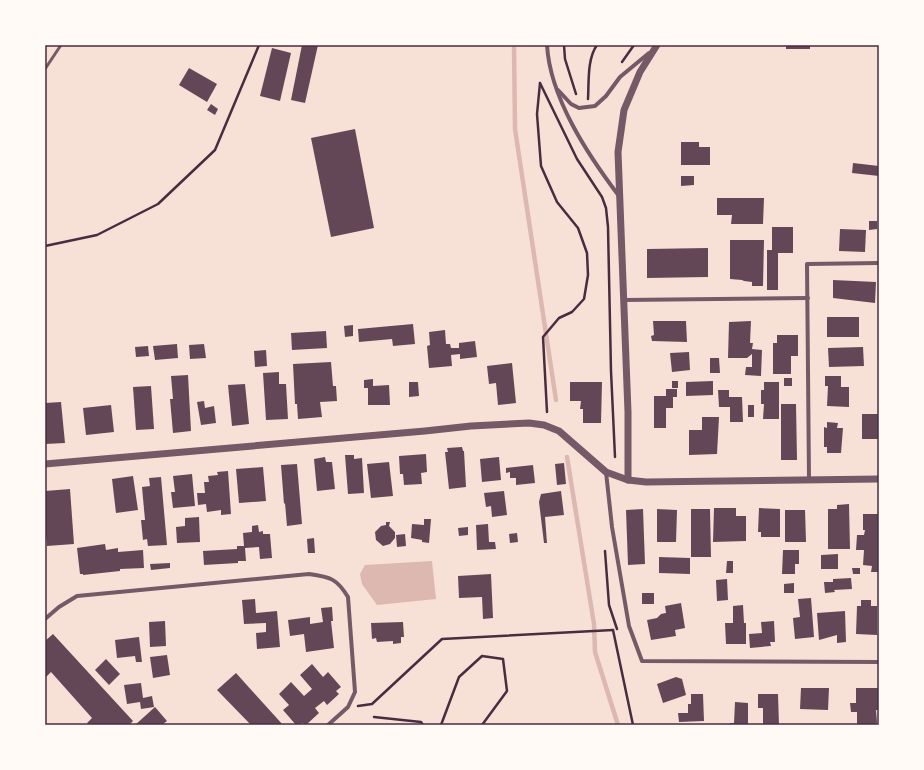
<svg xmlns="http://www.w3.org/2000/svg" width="924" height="770" viewBox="0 0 924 770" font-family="Manrope,sans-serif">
	<rect width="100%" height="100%" fill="#f7e1d7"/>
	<!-- water -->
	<path fill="#dcb8b0" d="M432,561L436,599L377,605L362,584L360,574L365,565Z"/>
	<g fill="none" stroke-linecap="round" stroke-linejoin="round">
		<!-- stream -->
		<g stroke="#dcb8b0" stroke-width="4.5">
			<path d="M514,45L515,129L556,400"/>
			<path d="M567,457L594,624L595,652L618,725"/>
		</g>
	</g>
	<!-- building -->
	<g fill="#644757">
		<path d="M302,45H318L305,103L291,100Z"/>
		<rect x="786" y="45" width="24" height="4"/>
		<path d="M272,48L291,53L280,101L260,96Z"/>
		<path d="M189,68L217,84L207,102L179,85Z"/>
		<path d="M211,104L218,109L215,115L207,110Z"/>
		<path d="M355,129L374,228L331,237L311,138Z"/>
		<path d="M681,142H699V147H710V165H681Z"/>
		<path d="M853,163L879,166V176L852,173Z"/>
		<path d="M681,176H694V185L681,186Z"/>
		<path d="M717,198H764L763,224H731L732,215H717Z"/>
		<path d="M869,221H877V229L869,230Z"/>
		<path d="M772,227H793V253H778V290H767V250H772Z"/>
		<path d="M840,229L866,230L865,252L839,251Z"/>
		<path d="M730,240H764L763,286H752V282L744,281L742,280L730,279Z"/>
		<path d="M708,248V277L647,278V249Z"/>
		<path d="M833,280L876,282L875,303L833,298Z"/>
		<rect x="827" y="317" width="32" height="20"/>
		<path d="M653,321H686L687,342L652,341L651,336L654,335Z"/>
		<path d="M751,321L750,343H753L752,349L762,350L761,376L745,375L746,367H752V354L747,358H728L729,322Z"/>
		<path d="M413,324L415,344L393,346L392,339L359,342L358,329Z"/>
		<path d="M353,325V336L345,337L344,326Z"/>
		<path d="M445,330L446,344H450L451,348H459V343L475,341L477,357L460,359V354L451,355L452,366L429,368L427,346L430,345L429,332Z"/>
		<path d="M326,331L327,348L292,350L291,333Z"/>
		<path d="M777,335H798V356H791V374H773V343H777Z"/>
		<path d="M177,344L178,358L155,360L153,346Z"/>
		<path d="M204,344L206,358L190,359L189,345Z"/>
		<path d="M148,346L149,356L136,357L135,347Z"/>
		<path d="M863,347L864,366L829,367L828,348Z"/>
		<path d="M266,350L267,366L255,367L254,351Z"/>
		<path d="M689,352L690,370L672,372L670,353Z"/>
		<path d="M710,358H719L720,373H710Z"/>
		<path d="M331,362L333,386H336L337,401L320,402L322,417L298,419L297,404H295L293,364Z"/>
		<path d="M512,363L516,403L498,405L496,383L489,384L487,366Z"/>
		<path d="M279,372V384H286L288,419L266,420L263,373Z"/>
		<path d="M188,375L191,431L173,433L170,399H173L171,376Z"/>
		<path d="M825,376H841V387H849V407L827,406L828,386H825Z"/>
		<rect x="784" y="378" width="8" height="8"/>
		<path d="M373,379V386L389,385L390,405H368V388H364V380Z"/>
		<rect x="672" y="381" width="6" height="7"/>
		<path d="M713,381V395L686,396V382Z"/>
		<path d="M409,382H418L419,396L409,397Z"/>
		<path d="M570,382H602L601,423H583V409H580L581,401H570Z"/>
		<path d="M764,382H779V419H763L764,404H761V390H764Z"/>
		<path d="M245,384L249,424L232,426L228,385Z"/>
		<path d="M151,386L154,429L136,430L133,387Z"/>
		<path d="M666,389H677V397H673V408H666V428H654V396H666Z"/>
		<path d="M718,390H729V397H742L743,422H730V407H719Z"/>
		<path d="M204,401L205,408L214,406L216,423L201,425L197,402Z"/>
		<path d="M61,402L65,443L45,444V403Z"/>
		<path d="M781,404H796L797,460H781Z"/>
		<path d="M111,405L114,432L86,435L83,408Z"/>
		<rect x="748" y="405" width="6" height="12"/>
		<rect x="862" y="414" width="17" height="25"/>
		<path d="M702,417H719L717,454L689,455V430H702Z"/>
		<path d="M827,422L838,423L837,428H843L841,453H827V447H824V427L827,428Z"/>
		<path d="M462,447L463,451H464L466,487L449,489L445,452H448L447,448Z"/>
		<path d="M426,454L427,472L421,473L422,484L404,485L403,474H400L399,456Z"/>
		<path d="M345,455H354V459L362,458L364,493L348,494Z"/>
		<path d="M325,457L326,462H332L335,489L317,491L314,459Z"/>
		<path d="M499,457L501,480L482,482L480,459Z"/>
		<path d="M389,462L393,496L371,498L367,464Z"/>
		<path d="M564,463L566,484L557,485L555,464Z"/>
		<path d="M297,464L302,524L287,526L285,503L284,504L281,465Z"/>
		<path d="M533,465L535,483L516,485V478H510V472L506,473V468Z"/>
		<path d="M263,467L266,501L239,503L236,469Z"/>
		<path d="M228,471L231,514L221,515V510L207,512L206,504L198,505L197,493H205L204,482H209L208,476L218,475L217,472Z"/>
		<path d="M192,474L195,506L173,508L171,492H175L173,476Z"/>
		<path d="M133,476L138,510L116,513L112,479Z"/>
		<path d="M161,477L167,545L148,546L147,539L143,540L141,520H145L142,487L150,486L149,478Z"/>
		<path d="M70,489L74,544L47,546L45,525V491Z"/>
		<path d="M504,491L507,515L492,517L491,506L486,507L484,493Z"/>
		<path d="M561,491L564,515L545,517L547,543H544L539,502L541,494Z"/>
		<path d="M849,504L850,549H828V509H837V505Z"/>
		<path d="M714,508H736V516H746V541L713,542Z"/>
		<path d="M759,508L780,509V537H761V532H758Z"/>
		<path d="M643,509L645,564L628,565L626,510Z"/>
		<path d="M657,509L677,510L676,542H657Z"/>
		<path d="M691,509H710L711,557H691Z"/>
		<path d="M785,510H805L806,542H785Z"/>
		<path d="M863,514H879V572H871L872,566L863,565L864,550H856L857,535H864L865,530H863Z"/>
		<path d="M199,517L200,542L177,543L176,527L185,526V518Z"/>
		<path d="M424,519H431L429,543L422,542V540L411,538L412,524L424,525Z"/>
		<path d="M386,522H390L389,526L395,532V538L390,544L383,546L376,540L375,532L381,526L386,525Z"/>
		<path d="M488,524L489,542H495L496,549L477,550L476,525Z"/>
		<path d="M258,525L259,532L263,531V534H270L272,558L260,559L259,547L245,548L246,561H238V563L204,565L203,551L237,549V546H244L243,533L252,532V526Z"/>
		<path d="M468,527V535L459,536L458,528Z"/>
		<path d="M517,533L518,542L510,543L509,534Z"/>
		<path d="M405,534L406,546L397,547L396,535Z"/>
		<path d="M314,538L315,553H308L307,539Z"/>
		<path d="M105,544L106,550L118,548V552L143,550L144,568L120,569V571L83,575V574H80L77,548Z"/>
		<path d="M783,550H799V564H795V574H782Z"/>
		<path d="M838,554V569H821V555Z"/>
		<path d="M659,557L690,558V574L659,573Z"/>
		<path d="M727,561H733V573H726Z"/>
		<path d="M170,563V568L151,570L150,564Z"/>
		<path d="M852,568H860V574H853Z"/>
		<path d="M491,574L493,618L483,619L482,597L459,598L458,576Z"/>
		<path d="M851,578L852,589L834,590L835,592L825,593L824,582H833V579Z"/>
		<path d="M727,579L728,600L717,601L716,580Z"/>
		<path d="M794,583V593H784V584Z"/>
		<rect x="642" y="593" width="12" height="11"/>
		<path d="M811,598L814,637L795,639L793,618L800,617L798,599Z"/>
		<path d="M255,599L256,613L277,611L280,647L257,649L256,633L266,632V623L244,624L242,600Z"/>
		<path d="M861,600H871V606H877V635L856,634L857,606H861Z"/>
		<path d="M681,603L685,628L675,630L676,636L651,640L647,620L657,618L661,614L666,613L665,606Z"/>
		<path d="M743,605L744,623H746V644H726L725,623H733V606Z"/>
		<path d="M332,607L333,621H331L334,648L306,652L304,634L290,636L288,620L310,617V624L323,622L321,608Z"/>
		<path d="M845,611L846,642L837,643V635L819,640L817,613Z"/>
		<path d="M165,621L166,646L150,647L149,622Z"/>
		<path d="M774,621L775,642H770L771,646L750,648L749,634L762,633L761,622Z"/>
		<path d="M403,622L404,637H401V643L393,644V641L377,642L376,638L372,639L371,623Z"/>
		<path d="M53,634L133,721L129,725H89L87,723L92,718L51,672L46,677L45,676V641Z"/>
		<path d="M139,637L142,662H136L135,656L117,658L115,640Z"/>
		<path d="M167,655L170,675L153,678L150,657Z"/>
		<path d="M106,659L120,674L109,685L95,670Z"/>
		<path d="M312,664L323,677L328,672L341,687L336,691L339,694L327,705L324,701L315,708L319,713L306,725L302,723L300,725H296L283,710L289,705L279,694L291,682L304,696L312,689L300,675Z"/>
		<path d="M236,673L283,725H251L217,690Z"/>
		<path d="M676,677L682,679L686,695L663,703L657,684Z"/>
		<path d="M141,683L143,698L152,696L154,707L141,709L140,702L127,704L124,685Z"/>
		<path d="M801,688H829L828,710L800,709Z"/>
		<path d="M856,688H879V710H876L877,722L876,725H857V712H851L850,703H856Z"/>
		<path d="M691,694H703L704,721L679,722L678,713H688V704H691Z"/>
		<path d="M758,694H778L779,725H763V708H758Z"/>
		<path d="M735,702L748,703V725H730V723H734Z"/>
		<path d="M155,707L167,721L163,724L164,725H135Z"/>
	</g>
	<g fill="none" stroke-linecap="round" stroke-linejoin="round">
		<!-- path -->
		<g stroke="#4a2c40" stroke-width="2.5">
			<path d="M564,45L565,59L576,94"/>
			<path d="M622,62L634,45"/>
			<path d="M540,83L577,159L602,197L606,208L608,227L611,371L615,457"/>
			<path d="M540,83L537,114L541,166L557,202L578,228L587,253L588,275L584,299L572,312L559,318L543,337L547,412"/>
			<path d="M588,99C589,82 587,59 597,45"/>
			<path d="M45,246L97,235L158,204L215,150L259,45"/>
			<path d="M605,551L609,605L617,629"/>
			<path d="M613,630L633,725"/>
			<path d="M358,706L372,704L442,639L613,630"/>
			<path d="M374,717L421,722L423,725"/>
			<path d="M441,725L459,677L482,656L503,659L507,691L482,725"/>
		</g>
		<!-- service -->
		<path stroke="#755966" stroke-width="3" d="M45,69L61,45"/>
		<!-- minor -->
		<g stroke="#755966" stroke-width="4">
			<path d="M547,45C550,98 588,155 619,196"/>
			<path d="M558,90L571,104L579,108L595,106L606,96L620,77L649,53"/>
			<path d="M624,300L808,298"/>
			<path d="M606,472L612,527L629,626L642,661L879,662"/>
			<path d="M809,479L807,264L879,263"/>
			<path d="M45,619L59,607L77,596L309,574C331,577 337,579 348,597L355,692L348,707L328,725"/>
		</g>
		<!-- tertiary -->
		<g stroke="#755966" stroke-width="7">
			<path d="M45,464L425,431L471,426L529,423L544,425L559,431L606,472L628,480L646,482L879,479"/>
			<path d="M628,480V412L618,152L624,110L640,72L657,45"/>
		</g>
	</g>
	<!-- border -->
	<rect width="924" height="770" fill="none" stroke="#fffaf5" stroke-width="92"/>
	<rect x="46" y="46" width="832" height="678" fill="none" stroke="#4a2c40" stroke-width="1.5"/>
</svg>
